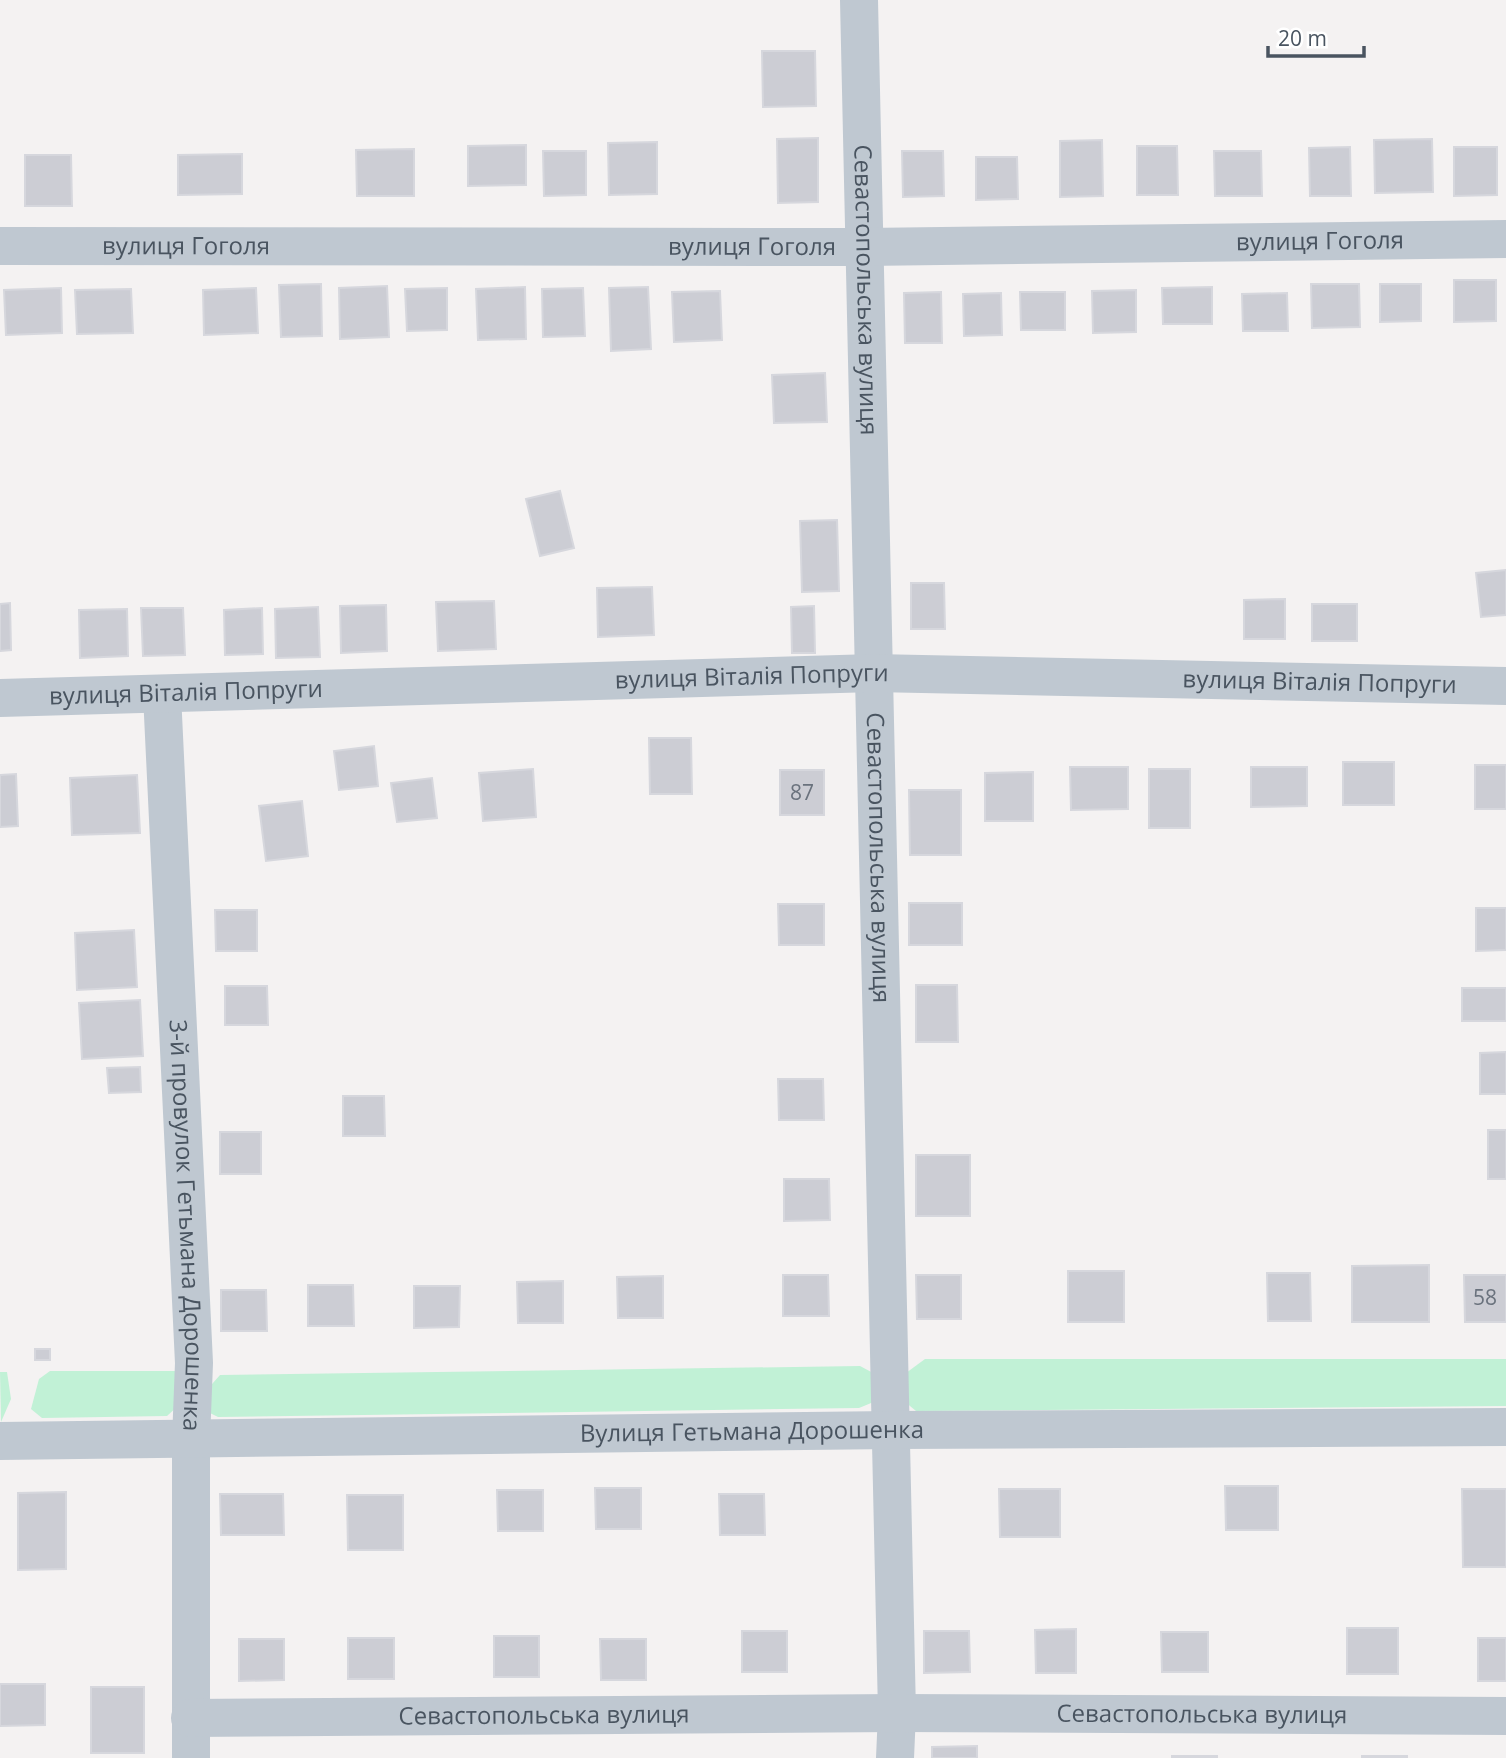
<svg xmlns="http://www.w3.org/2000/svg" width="1506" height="1758" viewBox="0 0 1506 1758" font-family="'Open Sans',sans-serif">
	<rect width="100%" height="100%" fill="#f4f2f2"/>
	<!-- green -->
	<g fill="#c1f1d6">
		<path d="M925,1359H1506V1406L916,1411L904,1401L906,1373Z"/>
		<path d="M860,1366L875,1374L876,1401L859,1408L218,1417L204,1410L205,1392L220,1375Z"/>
		<path d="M50,1371H179L180,1404L167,1416L42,1418L31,1409L39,1379Z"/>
		<path d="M0,1372H7L11,1399L1,1422Z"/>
	</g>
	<!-- building -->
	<g fill="#cccdd4" stroke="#d6d7dd" stroke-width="2">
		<path d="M762,51H815L816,106L763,107Z"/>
		<path d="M818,138V202L778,203L777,139Z"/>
		<path d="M1432,139L1433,192L1375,193L1374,140Z"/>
		<path d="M1102,140L1103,196L1060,197V141Z"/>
		<path d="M657,142V194L609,195L608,143Z"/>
		<path d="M526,145V185L468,186V146Z"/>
		<path d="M1137,146H1177L1178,195H1137Z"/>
		<path d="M1350,147L1351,196H1310L1309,148Z"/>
		<path d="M1454,147H1497V195L1454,196Z"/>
		<path d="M414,149V196H357L356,150Z"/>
		<path d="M543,151H586V195L544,196Z"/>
		<path d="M902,151H943L944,196L903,197Z"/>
		<path d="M1214,151H1261L1262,196H1215Z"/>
		<path d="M242,154V194L178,195V155Z"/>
		<path d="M25,155H71L72,206H25Z"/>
		<path d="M976,157H1017L1018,199L976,200Z"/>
		<path d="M1454,280H1496V321L1454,322Z"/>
		<path d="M321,284L322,336L281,337L279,285Z"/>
		<path d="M1311,284H1359L1360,327L1312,328Z"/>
		<path d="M1380,284H1421V321L1380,322Z"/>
		<path d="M387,286L389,337L340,339L339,288Z"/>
		<path d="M525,287L526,339L478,340L476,289Z"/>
		<path d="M648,287L651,349L611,351L609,288Z"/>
		<path d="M1212,287V324H1163L1162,288Z"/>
		<path d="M61,288L62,333L6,335L4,290Z"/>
		<path d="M256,288L258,333L204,335L203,290Z"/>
		<path d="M447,288V330L407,331L405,289Z"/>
		<path d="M583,288L585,336L543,337L542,289Z"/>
		<path d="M131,289L133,333L77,334L75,290Z"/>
		<path d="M1136,290V332L1093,333L1092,291Z"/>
		<path d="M720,291L722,340L674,342L672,292Z"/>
		<path d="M941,292L942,343H905L904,293Z"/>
		<path d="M1020,292H1065V330H1021Z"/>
		<path d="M1001,293L1002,335L964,336L963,294Z"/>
		<path d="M1287,293L1288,331H1243L1242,294Z"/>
		<path d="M825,373L827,422L774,423L772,375Z"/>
		<path d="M560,491L574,548L540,556L526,499Z"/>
		<path d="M837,520L839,591L802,592L800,521Z"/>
		<path d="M1506,570V615L1481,617L1476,573Z"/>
		<path d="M911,583H944L945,629H911Z"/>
		<path d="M652,587L654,635L598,637L597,588Z"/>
		<path d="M1285,599V639H1244V600Z"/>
		<path d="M494,601L496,649L438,651L436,602Z"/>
		<path d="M10,603L11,650L0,651V604Z"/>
		<rect x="1312" y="604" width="45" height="37"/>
		<path d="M386,605L387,651L341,653L340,606Z"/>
		<path d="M814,606L815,653H792L791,607Z"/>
		<path d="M318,607L320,657L276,658L275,609Z"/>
		<path d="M141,608H183L185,655L143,656Z"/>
		<path d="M262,608L263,654L225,655L224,610Z"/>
		<path d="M127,609L128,656L80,658L79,610Z"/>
		<path d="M649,738H691L692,794H650Z"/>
		<path d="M374,746L378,786L339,790L334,751Z"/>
		<rect x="1343" y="762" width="51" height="43"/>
		<rect x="1475" y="765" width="31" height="44"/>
		<path d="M1070,767H1128V809L1071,810Z"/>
		<path d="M1251,767H1307V806L1251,807Z"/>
		<path d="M533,769L536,817L483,821L479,773Z"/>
		<rect x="1149" y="769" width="41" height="59"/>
		<rect x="780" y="770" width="44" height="45"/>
		<path d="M1033,772V821H985V773Z"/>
		<path d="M16,774L18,826L0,827V775Z"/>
		<path d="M137,775L140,833L72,835L70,778Z"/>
		<path d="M432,778L437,818L397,822L391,783Z"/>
		<path d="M909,790H961V855H910Z"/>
		<path d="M302,801L308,856L266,861L259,806Z"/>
		<rect x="909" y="903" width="53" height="42"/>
		<path d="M778,904H824V945H779Z"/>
		<path d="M1476,908H1506V950L1476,951Z"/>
		<path d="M215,910H257V951H216Z"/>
		<path d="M134,930L137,987L77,990L75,933Z"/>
		<path d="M916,985H957L958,1042H916Z"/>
		<path d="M225,986H267L268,1025H225Z"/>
		<rect x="1462" y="988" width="44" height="33"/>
		<path d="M140,1000L143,1056L82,1059L79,1003Z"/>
		<path d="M1506,1052V1094H1480V1053Z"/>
		<path d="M140,1067L141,1092L109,1093L107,1068Z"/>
		<path d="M778,1079H823L824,1120H779Z"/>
		<path d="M343,1096H384L385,1136H343Z"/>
		<rect x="1488" y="1130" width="18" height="49"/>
		<rect x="220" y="1132" width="41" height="42"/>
		<rect x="916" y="1155" width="54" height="61"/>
		<path d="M784,1179H829L830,1220L784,1221Z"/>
		<path d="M1429,1265V1322H1352V1266Z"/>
		<rect x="1068" y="1271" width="56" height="51"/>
		<path d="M1267,1273H1310L1311,1321H1268Z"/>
		<path d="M783,1275H828L829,1316H783Z"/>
		<path d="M916,1275H961V1319H917Z"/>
		<path d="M1464,1275H1506V1322H1465Z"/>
		<path d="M663,1276V1318H618L617,1277Z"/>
		<path d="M563,1281V1323H518L517,1282Z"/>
		<path d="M308,1285H353L354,1326H308Z"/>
		<path d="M414,1286H460L459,1327L414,1328Z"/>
		<path d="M221,1290H266L267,1331H221Z"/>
		<rect x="35" y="1349" width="15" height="11"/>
		<path d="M1225,1486H1278V1530H1226Z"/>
		<path d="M595,1488H641V1529H596Z"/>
		<path d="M999,1489H1060V1537H1000Z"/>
		<path d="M1462,1489H1506V1567H1463Z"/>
		<path d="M497,1490H543V1531H498Z"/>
		<path d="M66,1492V1569L18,1570V1493Z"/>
		<path d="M220,1494H283L284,1535H221Z"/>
		<path d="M719,1494H764L765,1535H720Z"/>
		<path d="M347,1495H403V1550H348Z"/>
		<rect x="1347" y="1628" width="51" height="46"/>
		<path d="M1076,1629V1673H1036L1035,1630Z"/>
		<rect x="742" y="1631" width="45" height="41"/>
		<path d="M924,1631H969L970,1672L924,1673Z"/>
		<path d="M1161,1632H1208V1672H1162Z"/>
		<rect x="494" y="1636" width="45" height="41"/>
		<rect x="348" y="1638" width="46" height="41"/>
		<rect x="1478" y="1638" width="28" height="43"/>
		<path d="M239,1639H284V1680L239,1681Z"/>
		<path d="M600,1639H646V1680H601Z"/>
		<path d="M0,1684H45V1725L0,1726Z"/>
		<rect x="91" y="1687" width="53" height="66"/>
		<path d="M977,1746V1758H932V1747Z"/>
		<rect x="1172" y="1756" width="45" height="2"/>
		<rect x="1362" y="1756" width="45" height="2"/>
	</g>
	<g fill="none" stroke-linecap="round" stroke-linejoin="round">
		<!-- minor -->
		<g stroke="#bfc8d1" stroke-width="38">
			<path id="s1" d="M859,0L897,1713L895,1758"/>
			<path id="s2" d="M0,246L865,247L1506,239"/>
			<path id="s3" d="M162,694L194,1363L191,1440V1758"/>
			<path id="s4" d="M0,698L874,673L1506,686"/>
			<path id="s5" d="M0,1441L892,1430L1506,1427"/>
			<path id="s6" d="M190,1718L897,1713L1506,1716"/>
		</g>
	</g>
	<g text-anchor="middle" stroke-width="7" stroke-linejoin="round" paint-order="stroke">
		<!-- number labels -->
		<g font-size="21" fill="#6a727d">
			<text x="802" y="800">87</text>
			<text x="1485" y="1305">58</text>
		</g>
		<!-- street labels -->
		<g font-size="24" fill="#495460" stroke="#fff">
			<text dy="8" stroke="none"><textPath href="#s2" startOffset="1320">вулиця Гоголя</textPath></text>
			<text dy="8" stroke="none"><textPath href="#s2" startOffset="186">вулиця Гоголя</textPath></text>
			<text dy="8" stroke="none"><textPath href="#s2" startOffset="752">вулиця Гоголя</textPath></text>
			<text dy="8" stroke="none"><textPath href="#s1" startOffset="290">Севастопольська вулиця</textPath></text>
			<text dy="8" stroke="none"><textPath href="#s4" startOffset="752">вулиця Віталія Попруги</textPath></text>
			<text dy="8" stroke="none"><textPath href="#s4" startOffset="1320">вулиця Віталія Попруги</textPath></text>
			<text dy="8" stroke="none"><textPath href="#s4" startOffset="186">вулиця Віталія Попруги</textPath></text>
			<text dy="8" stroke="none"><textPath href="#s1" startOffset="858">Севастопольська вулиця</textPath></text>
			<text dy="8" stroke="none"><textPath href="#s3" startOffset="532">3-й провулок Гетьмана Дорошенка</textPath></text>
			<text dy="8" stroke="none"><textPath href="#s5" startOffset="752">Вулиця Гетьмана Дорошенка</textPath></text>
			<text dy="8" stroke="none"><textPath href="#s6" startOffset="1012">Севастопольська вулиця</textPath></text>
			<text dy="8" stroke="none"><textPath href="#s6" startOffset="354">Севастопольська вулиця</textPath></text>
		</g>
	</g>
	<!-- scale -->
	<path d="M1268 46v10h96v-10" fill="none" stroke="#495460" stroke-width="3.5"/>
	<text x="1278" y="46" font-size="21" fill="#495460" stroke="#ffffff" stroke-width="5" paint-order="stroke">20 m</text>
</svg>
